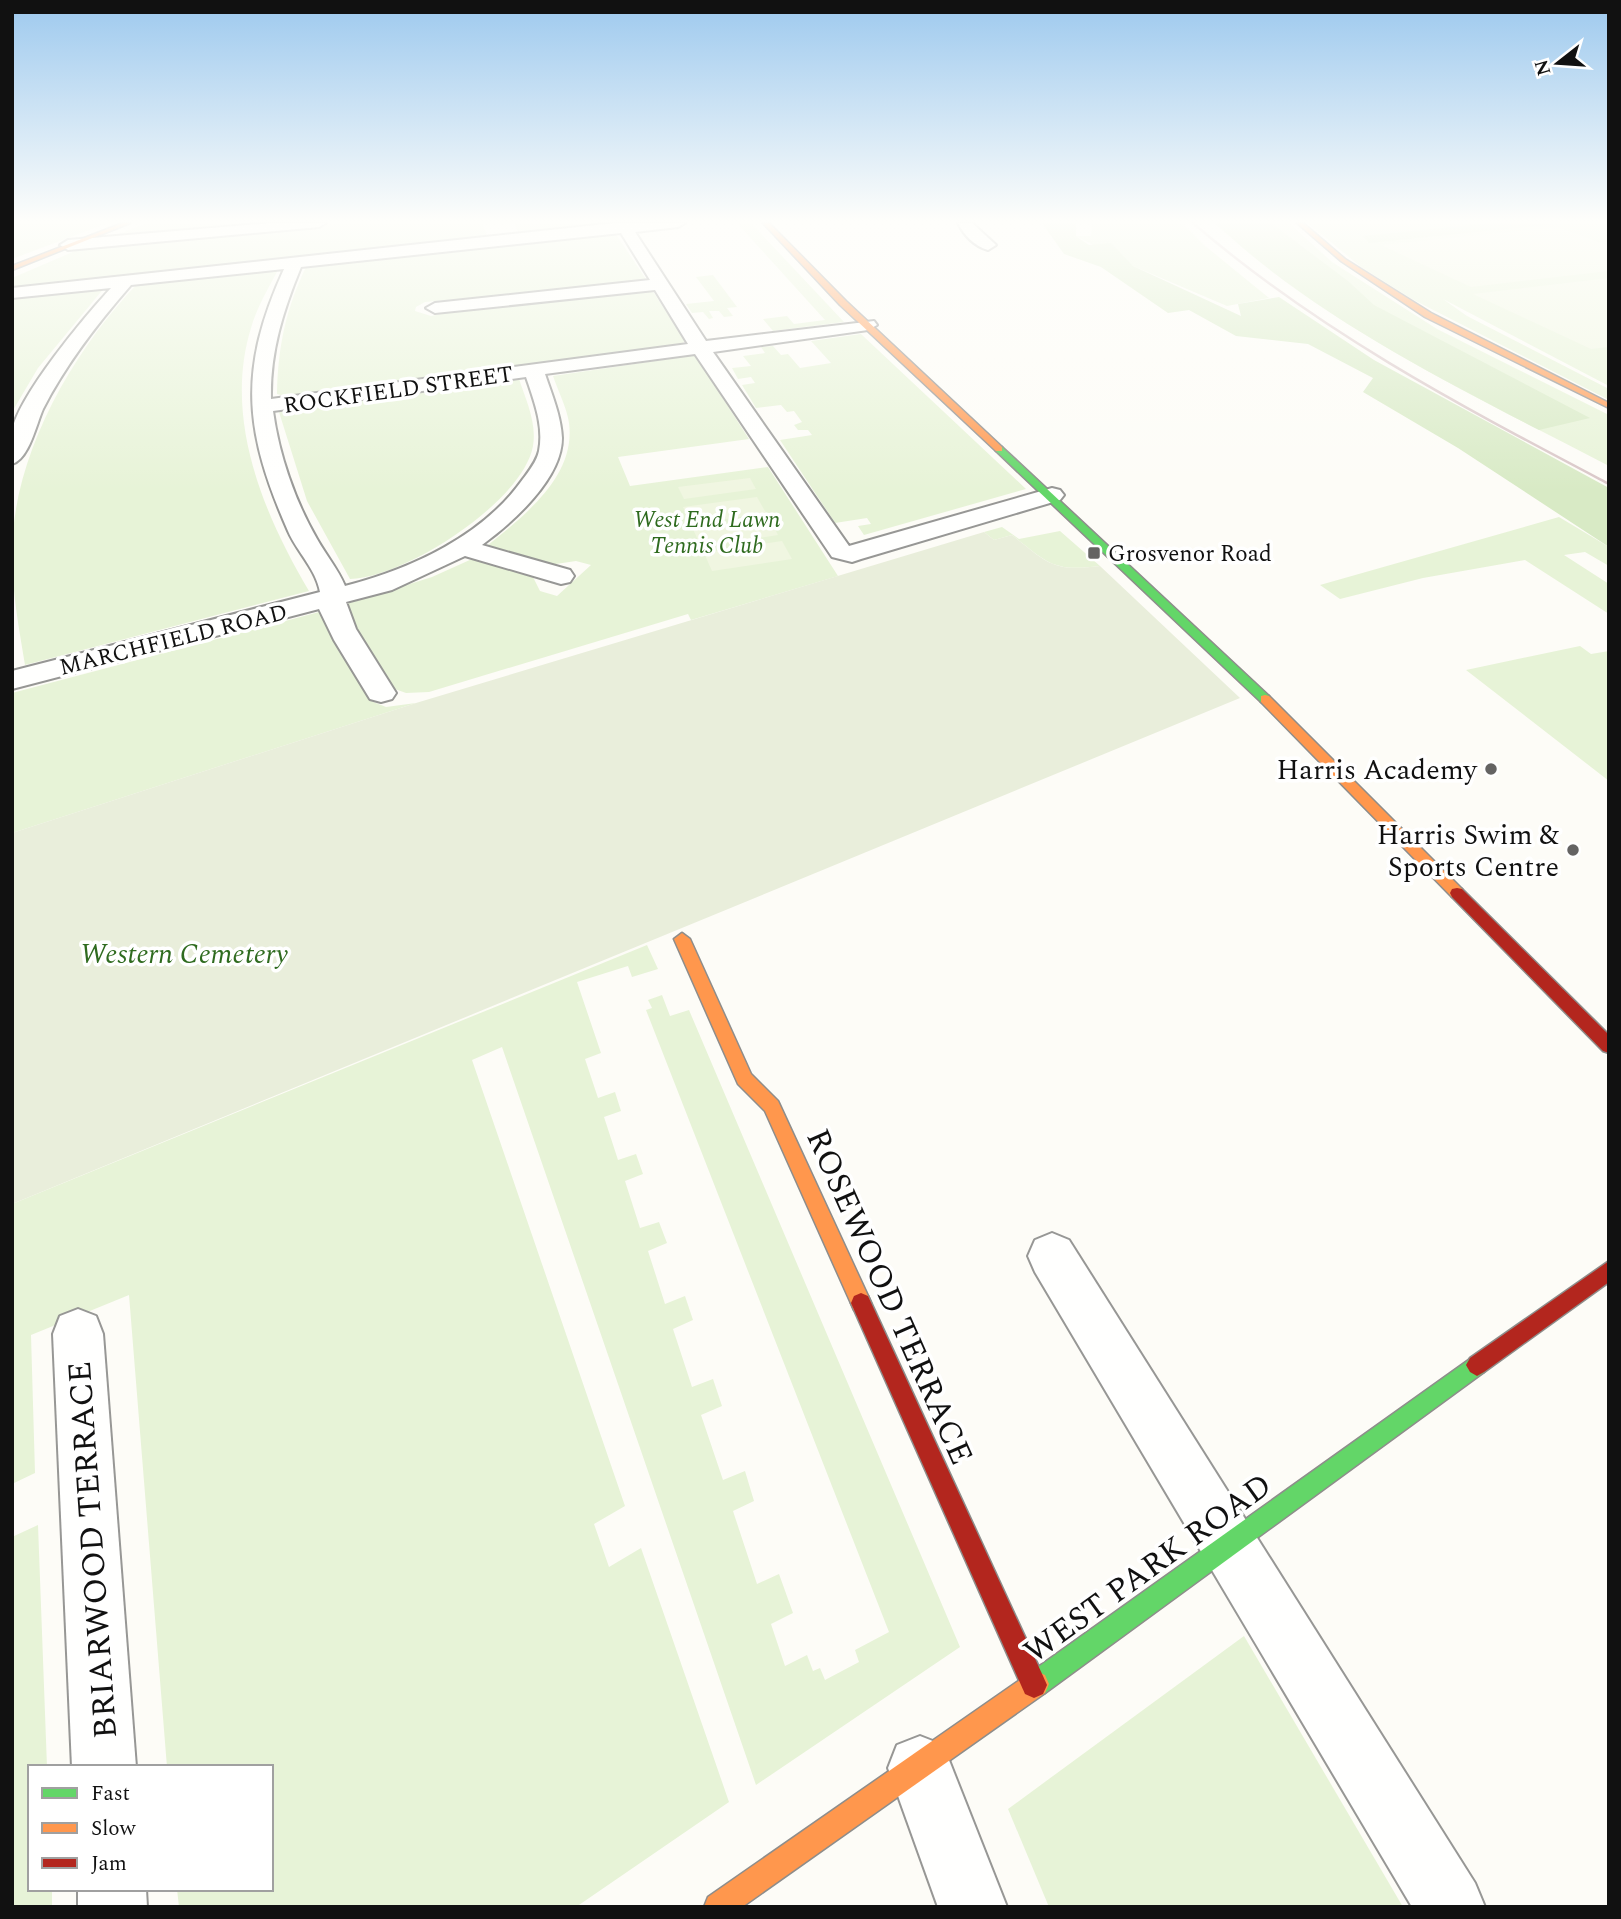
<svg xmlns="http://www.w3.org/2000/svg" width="1621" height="1919" viewBox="0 0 1621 1919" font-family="Spectral,serif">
	<rect width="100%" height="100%" fill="#fdfcf7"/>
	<!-- green -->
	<g fill="#e7f3d7">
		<path d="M12,223H108L12,259Z"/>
		<path d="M147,223H292L100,241Z"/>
		<path d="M346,223H482L488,238L12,289V278L82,248Z"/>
		<path d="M514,223H613L614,225L519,234Z"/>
		<path d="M737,223H751L844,322L773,331L763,319L787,316L794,324L825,320Z"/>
		<path d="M1092,223H1182L1204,245L1269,298L1227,306L1133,266L1076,236H1091Z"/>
		<path d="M1215,223H1289L1332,262L1437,329L1609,415V466C1472,395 1329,328 1215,223Z"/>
		<path d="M1308,223H1609V386L1443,299L1467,316L1609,389V400L1412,299L1361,267Z"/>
		<path d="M615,233L646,279L644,282L425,302L416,307L415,311L431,316L457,311L650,291L654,293L685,341L680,345L288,397L277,394C278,346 286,308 307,265Z"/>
		<path d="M272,269L278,270C268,289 257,307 251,328C223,419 264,515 309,591L25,665C18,622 9,576 13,533C20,443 76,348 137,284Z"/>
		<path d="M713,275L737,307L727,308L733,316L724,317L719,311H709L713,318L709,319L703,312L692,313L686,304L714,301L696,277Z"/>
		<path d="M105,287L38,368L12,412V297Z"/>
		<path d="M861,334L1026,489L864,535L858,526L871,524L867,518L835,523L780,440L812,435L808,430H798L794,425L802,422L794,411L787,412L781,405L756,408L742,385L755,383L751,377L738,379L732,368L751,366L743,356L765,353L761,347L773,346L781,355L788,354L800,368L831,363L811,341Z"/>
		<path d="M695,355L749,439L618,457L630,486L768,467L838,576L691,620L688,614L429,692L406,693L392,688L343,605L432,577L472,559L533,577L540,591L557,596L591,565L576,561L549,565L490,549L488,545C525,515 576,476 569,423C567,408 558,391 553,376Z"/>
		<path d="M519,379C526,400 537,423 533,446C523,502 404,578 350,579L307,501L279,412Z"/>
		<path d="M1559,517L1609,547V566L1585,552L1564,555L1609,584V614L1525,560L1423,578L1340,599L1320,585Z"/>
		<path d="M1002,527L1019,539L1060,531L1100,566C1053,572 1048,563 1012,535L994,540L984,532Z"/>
		<path d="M323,611L371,701L386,707L416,703L12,833V693Z"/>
		<path d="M1580,646L1591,654L1609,651V781L1466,670Z"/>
		<path d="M647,945L658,969L632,977L628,966L577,982L601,1053L585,1059L598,1098L615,1092L621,1111L604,1117L618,1160L636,1154L643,1174L625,1181L640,1228L659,1222L667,1243L648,1251L665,1304L685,1296L693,1320L673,1329L692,1387L713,1379L722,1406L701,1415L723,1480L745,1471L754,1501L733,1511L757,1584L779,1574L793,1613L771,1624L785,1666L807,1655L813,1671L820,1668L825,1680L859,1662L855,1650L889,1632L646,1010L652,1008L648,1000L662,995L670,1016L689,1010L960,1647L756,1785L502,1047L472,1060L625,1506L594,1524L609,1567L641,1548L729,1802L576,1907H179L177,1889H271V1767H167L129,1295L31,1335L35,1473L12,1484V1204Z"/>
		<path d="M38,1525L47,1767H30V1889H52V1907H12V1537Z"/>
		<path d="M1244,1636L1403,1907H1049L1008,1809Z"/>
	</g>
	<!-- forest -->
	<g fill="#d8eac5">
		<path d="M1042,223H1076V236L1089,245L1111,243L1133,266L1241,316L1238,304L1279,297L1374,360L1609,488V547L1458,448L1363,392L1373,378L1308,344L1236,336L1189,310L1168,313L1101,267L1064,254Z"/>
		<path d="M1215,223H1271L1348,281L1374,305L1590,418L1539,430C1426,371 1308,311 1215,223Z"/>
		<path d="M1492,223L1555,224L1369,243L1363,236Z"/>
	</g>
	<!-- cemetery -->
	<path fill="#e9eedb" d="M984,532L994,540L1012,535C1048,563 1052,572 1100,566L1240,698L12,1204V833L416,703Z"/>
	<!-- pitch -->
	<g fill="#f0f6e1">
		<path d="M1558,227L1609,246V271L1471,287L1381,245Z"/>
		<path d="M1609,278V347L1591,349L1473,294Z"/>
		<path d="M750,478L756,489L684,499L678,487Z"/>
		<path d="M757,497L766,513L691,524L683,507Z"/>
		<path d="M769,518L778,535L701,547L693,529Z"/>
		<path d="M782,541L792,559L712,571L704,553Z"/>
	</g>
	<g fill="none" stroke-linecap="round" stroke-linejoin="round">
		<!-- street casing -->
		<g stroke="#979795" stroke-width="4">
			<g id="street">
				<path d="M272,223H326L319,227L68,250L60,245L68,240Z"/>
				<path d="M615,223H685L678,227L635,232L706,341L874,321L877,325L868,330L713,352L849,546L1052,488L1060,490L1064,495L1060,500L861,559L852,562L832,557L695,354L545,374C552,395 561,416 562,438C562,479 513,522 482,545L570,570L574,576L570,582L561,584L465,556L392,590L346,602L356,629L396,693L392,699L381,702L370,699L334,640L319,609L12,689V671L320,592C316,569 297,552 288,531C244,431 238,370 284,269L131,285C97,324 66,364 43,409C36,425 29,459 12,464C12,453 10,441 12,431C19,395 85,316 111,288L12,298V288ZM621,233L650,280L435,303L426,308L435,313L655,290L688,344L271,399C270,352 283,311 301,267ZM526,377C534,401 544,426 539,451C537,461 529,471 523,479C483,536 411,569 345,586C338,569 326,555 317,539C295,501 279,455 273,411Z"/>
				<path d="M958,223H972L996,245L988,250C974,246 964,235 958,223Z"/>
				<path d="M1052,1233L1069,1240L1475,1883L1485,1907H1412L1035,1272L1028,1256L1035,1240Z"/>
				<path d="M78,1309L96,1316L103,1334L136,1767H72L53,1334L60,1316Z"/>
				<path d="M920,1736L943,1745L1007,1907H938L888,1768L897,1745Z"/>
				<path d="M78,1889H146L147,1907H78Z"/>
			</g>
		</g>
		<!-- fast casing -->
		<g stroke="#8e8d8b" stroke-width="3">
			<g id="fast">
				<path d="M996,447H1002L1269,696V702H1261L996,451Z"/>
				<path d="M1477,1354L1484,1358L1488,1365L1484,1372L1045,1693L1036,1697L1027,1693L1023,1684L1027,1675Z"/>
			</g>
		</g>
		<!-- slow casing -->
		<g stroke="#8e8d8b" stroke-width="3">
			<g id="slow">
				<path d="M123,223H130L12,270V266Z"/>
				<path d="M763,223H769L846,301L1002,447V451H996L840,305Z"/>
				<path d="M1297,223H1303L1345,259L1431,313L1609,403V408L1425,317L1341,261Z"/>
				<path d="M1265,695L1269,696L1462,889L1464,893L1462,897H1452L1261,702V696Z"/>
				<path d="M682,933L690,939L751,1074L778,1101L868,1296L871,1303L868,1310L861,1313L854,1310L765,1111L738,1084L674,939Z"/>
				<path d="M1036,1671L1045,1675L1049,1684L1045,1693L742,1907H704L708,1897L1027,1675Z"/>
			</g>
		</g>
		<!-- jam casing -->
		<g stroke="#8e8d8b" stroke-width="3">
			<g id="jam">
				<path d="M1457,888L1462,889L1609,1035V1053L1603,1051L1452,897L1450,893L1452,889Z"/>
				<path d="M1609,1261V1282L1484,1372L1477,1376L1470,1372L1466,1365L1470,1358Z"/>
				<path d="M861,1293L868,1296L1043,1676L1047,1685L1043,1694L1034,1698L1025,1694L851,1303L854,1296Z"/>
			</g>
		</g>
		<!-- street -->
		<use href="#street" fill="#fffffe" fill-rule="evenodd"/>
		<!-- fast -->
		<use href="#fast" fill="#63d668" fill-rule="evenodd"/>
		<!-- slow -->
		<use href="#slow" fill="#ff974d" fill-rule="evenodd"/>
		<!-- jam -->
		<use href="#jam" fill="#b3261e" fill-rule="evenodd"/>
		<!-- rail -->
		<path stroke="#d9c6c7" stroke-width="2.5" d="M1193,223C1319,332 1463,407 1609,484"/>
	</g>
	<!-- sky -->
	<linearGradient id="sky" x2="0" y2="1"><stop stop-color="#9dc9ee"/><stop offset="0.45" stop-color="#fefefb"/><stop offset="1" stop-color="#fefefb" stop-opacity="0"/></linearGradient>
	<rect width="1621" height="491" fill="url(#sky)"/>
	<!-- markers -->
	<g fill="#646362" stroke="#fff" stroke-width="2.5">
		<rect x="1087" y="546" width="14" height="14" rx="3.5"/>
		<circle cx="1491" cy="769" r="7"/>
		<circle cx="1573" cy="850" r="7"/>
	</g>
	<g text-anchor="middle" stroke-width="7" stroke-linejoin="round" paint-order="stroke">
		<!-- far-street labels -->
		<g font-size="23" fill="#111" stroke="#fff">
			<text transform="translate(398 389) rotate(-8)" y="8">ROCKFIELD STREET</text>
			<text transform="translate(173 639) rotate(-14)" y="8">MARCHFIELD ROAD</text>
		</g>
		<!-- far-park labels -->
		<g font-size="23" font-style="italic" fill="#2f6b1f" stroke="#fff">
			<text x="707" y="527">West End Lawn<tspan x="707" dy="26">Tennis Club</tspan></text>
		</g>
		<!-- far-poi labels -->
		<g font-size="23" fill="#111" stroke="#fff" text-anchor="start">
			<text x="1108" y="561">Grosvenor Road</text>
		</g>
		<!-- poi labels -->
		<g font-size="28" fill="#111" stroke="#fff" text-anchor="end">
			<text x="1477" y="779">Harris Academy</text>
			<text x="1559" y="844">Harris Swim &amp;<tspan x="1559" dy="32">Sports Centre</tspan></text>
		</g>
		<!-- park labels -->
		<g font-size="28" font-style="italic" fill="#2f6b1f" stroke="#fff">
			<text x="184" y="963">Western Cemetery</text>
		</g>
		<!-- near-street labels -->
		<g font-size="33" fill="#111" stroke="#fff">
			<text transform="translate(891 1296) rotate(66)" y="12">ROSEWOOD TERRACE</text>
			<text transform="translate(91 1550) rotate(-94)" y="12">BRIARWOOD TERRACE</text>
			<text transform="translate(1147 1567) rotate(-36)" y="12">WEST PARK ROAD</text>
		</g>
	</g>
	<!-- border -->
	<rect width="1621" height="1919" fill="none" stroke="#111111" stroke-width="28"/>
	<!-- legend -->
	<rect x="28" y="1765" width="245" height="126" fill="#ffffff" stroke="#a0a0a0" stroke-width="2"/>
	<rect x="42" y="1788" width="35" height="10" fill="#63d668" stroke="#a0a0a0" stroke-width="2"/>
	<text x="91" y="1800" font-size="21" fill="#111111">Fast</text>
	<rect x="42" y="1823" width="35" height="10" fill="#ff974d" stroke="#a0a0a0" stroke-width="2"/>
	<text x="91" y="1835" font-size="21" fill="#111111">Slow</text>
	<rect x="42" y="1858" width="35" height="10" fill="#b3261e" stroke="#a0a0a0" stroke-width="2"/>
	<text x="91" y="1870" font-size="21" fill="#111111">Jam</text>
	<!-- north arrow -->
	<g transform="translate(1558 63) rotate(253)" stroke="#ffffff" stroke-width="5" paint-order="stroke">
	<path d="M0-5L12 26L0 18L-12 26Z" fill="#111111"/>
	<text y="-10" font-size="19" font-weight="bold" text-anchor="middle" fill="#111111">N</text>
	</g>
</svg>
